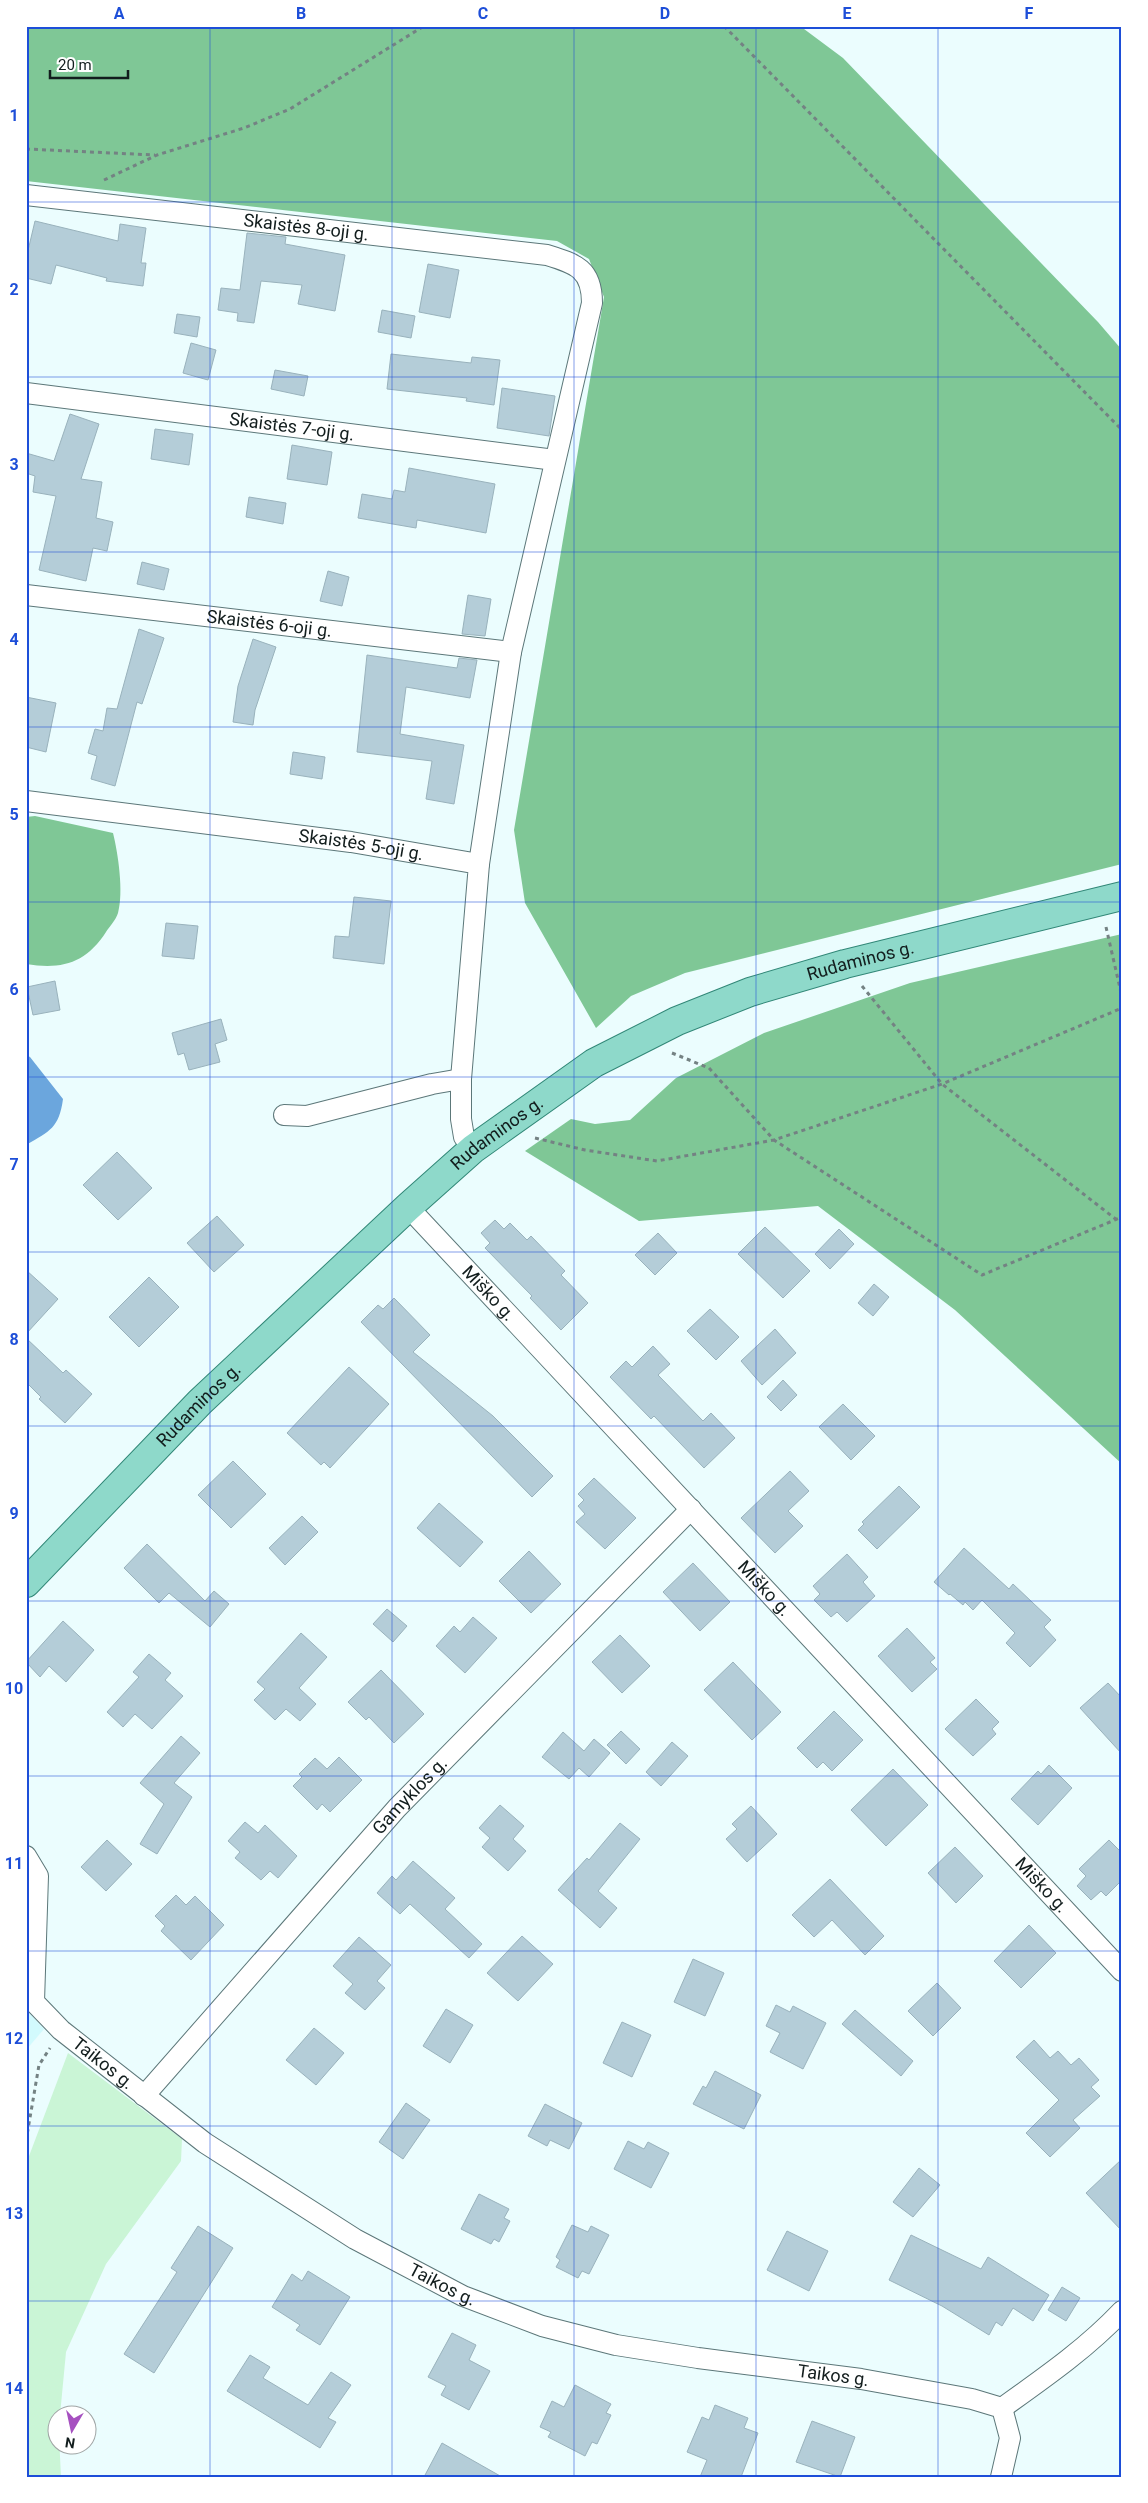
<svg xmlns="http://www.w3.org/2000/svg" width="1148" height="2503" viewBox="0 0 1148 2503" font-family="Roboto,sans-serif">
	<rect width="100%" height="100%" fill="#ebfdfe"/>
	<!-- built -->
	<path fill="#d2fafd" d="M26,1872L29,1883L30,2014L44,2029L26,2050Z"/>
	<!-- green -->
	<path fill="#caf5d6" d="M68,2053L182,2139L181,2161L106,2264L66,2352L60,2415L58,2416L61,2477H26V2164Z"/>
	<!-- forest -->
	<g fill="#7fc796">
		<path d="M26,26H800L843,58L1098,322L1122,350V864L685,973L631,996L596,1028L525,903L514,830L604,297L589,259L557,241L26,181Z"/>
		<path d="M35,816L113,833C118,853 124,892 118,913C116,920 109,927 106,932C86,963 62,970 26,964V817Z"/>
		<path d="M1122,934V1464L955,1310L818,1206L639,1221L525,1151L571,1119L595,1124L630,1120L676,1078L764,1033L910,983Z"/>
	</g>
	<!-- water -->
	<path fill="#6ba6dd" d="M26,1055L30,1057L63,1099C59,1128 50,1131 26,1145Z"/>
	<!-- building -->
	<g fill="#b4cdd8" stroke="#99b2bc">
		<path d="M35,221L118,241L120,224L146,228L141,263H146L143,286L106,281L107,278L56,265L51,284L26,278V259Z"/>
		<path d="M247,233L286,237L285,244L345,255L335,311L298,304L302,285L261,281L254,323L237,321L238,313L218,310L221,288L240,290Z"/>
		<path d="M428,264L459,270L450,318L419,312Z"/>
		<path d="M382,310L415,316L411,338L378,332Z"/>
		<path d="M177,314L200,317L197,337L174,333Z"/>
		<path d="M191,343L216,350L208,380L183,373Z"/>
		<path d="M391,354L471,363L472,357L500,360L494,405L466,401L467,398L387,389Z"/>
		<path d="M275,370L308,376L304,396L271,389Z"/>
		<path d="M502,388L555,396L549,436L497,428Z"/>
		<path d="M70,414L99,424L81,479L102,482L96,518L113,522L107,551L93,548L86,581L39,570L56,496L33,492L35,476L26,473V453L54,461Z"/>
		<path d="M155,429L193,434L189,465L151,459Z"/>
		<path d="M292,445L332,452L327,485L287,479Z"/>
		<path d="M409,468L495,484L486,533L417,520L416,528L358,518L362,494L392,499L394,490L405,492Z"/>
		<path d="M249,497L286,503L283,524L246,517Z"/>
		<path d="M142,562L169,569L164,590L137,584Z"/>
		<path d="M328,571L349,577L342,606L320,601Z"/>
		<path d="M468,595L491,599L485,636L462,634Z"/>
		<path d="M139,629L164,638L142,704L137,702L115,786L91,779L97,756L88,753L95,729L103,731L107,708L117,709Z"/>
		<path d="M253,639L276,647L255,710L253,725L233,722L238,686Z"/>
		<path d="M367,655L457,668L459,658L477,660L470,698L406,687L400,734L464,745L454,804L426,799L432,761L357,752Z"/>
		<path d="M26,697L56,703L46,752L26,747Z"/>
		<path d="M293,752L325,757L322,779L290,774Z"/>
		<path d="M354,897L391,901L384,964L333,958L335,936L349,937Z"/>
		<path d="M166,923L198,926L194,959L162,956Z"/>
		<path d="M55,981L60,1010L33,1015L27,987Z"/>
		<path d="M221,1019L227,1040L215,1044L220,1062L189,1070L184,1053L178,1055L172,1033Z"/>
		<path d="M117,1152L152,1188L118,1220L83,1185Z"/>
		<path d="M217,1216L244,1245L214,1272L187,1243Z"/>
		<path d="M495,1220L504,1229L510,1223L527,1240L531,1236L565,1271L561,1275L588,1303L561,1330L530,1298L532,1296L485,1248L490,1243L481,1233Z"/>
		<path d="M765,1227L810,1271L783,1298L738,1254Z"/>
		<path d="M839,1229L854,1244L830,1269L815,1254Z"/>
		<path d="M658,1233L677,1253L655,1275L635,1255Z"/>
		<path d="M26,1270L58,1299L26,1334Z"/>
		<path d="M149,1277L179,1307L139,1347L109,1317Z"/>
		<path d="M874,1284L889,1297L873,1316L858,1303Z"/>
		<path d="M394,1298L430,1335L413,1352L493,1416L553,1476L532,1497L361,1322L378,1305L383,1309Z"/>
		<path d="M710,1309L739,1337L716,1360L687,1331Z"/>
		<path d="M775,1329L796,1353L762,1385L741,1361Z"/>
		<path d="M26,1338L63,1373L66,1370L92,1394L65,1423L39,1399L41,1397L26,1382Z"/>
		<path d="M653,1346L670,1364L658,1375L703,1421L711,1413L735,1438L704,1468L654,1416L651,1419L610,1377L626,1361L632,1367Z"/>
		<path d="M349,1367L389,1404L330,1468L324,1462L321,1465L287,1433Z"/>
		<path d="M783,1380L797,1395L781,1411L767,1397Z"/>
		<path d="M843,1404L875,1436L851,1460L819,1427Z"/>
		<path d="M233,1461L266,1494L231,1528L198,1495Z"/>
		<path d="M790,1471L809,1491L788,1511L803,1526L775,1553L741,1518Z"/>
		<path d="M594,1478L636,1518L605,1549L576,1522L585,1514L578,1506L584,1500L578,1494Z"/>
		<path d="M899,1486L920,1507L877,1549L858,1530L864,1524L862,1522Z"/>
		<path d="M439,1503L483,1542L460,1567L417,1528Z"/>
		<path d="M302,1516L318,1532L285,1565L269,1548Z"/>
		<path d="M147,1544L205,1601L214,1591L229,1604L210,1627L169,1593L159,1603L124,1568Z"/>
		<path d="M964,1548L1009,1589L1013,1584L1051,1620L1044,1627L1056,1640L1030,1667L1006,1643L1015,1633L982,1600L973,1610L965,1602L963,1605L950,1594L949,1595L934,1582Z"/>
		<path d="M529,1551L561,1584L531,1613L499,1581Z"/>
		<path d="M847,1554L868,1577L863,1582L875,1596L847,1622L837,1612L831,1617L814,1600L820,1594L813,1586Z"/>
		<path d="M693,1563L730,1602L700,1631L663,1592Z"/>
		<path d="M387,1609L407,1626L393,1642L373,1624Z"/>
		<path d="M473,1617L497,1638L465,1673L436,1646L454,1626L460,1632Z"/>
		<path d="M63,1621L94,1650L66,1682L49,1666L40,1677L26,1662Z"/>
		<path d="M907,1628L935,1658L930,1662L937,1669L912,1692L878,1656Z"/>
		<path d="M301,1633L327,1657L299,1688L316,1704L300,1721L286,1709L275,1720L254,1700L265,1689L257,1682Z"/>
		<path d="M620,1635L650,1666L622,1693L592,1662Z"/>
		<path d="M149,1654L171,1673L165,1680L183,1696L152,1729L135,1714L123,1727L107,1712L139,1677L133,1672Z"/>
		<path d="M733,1662L781,1712L752,1740L704,1690Z"/>
		<path d="M381,1670L424,1714L394,1743L369,1717L366,1720L348,1702Z"/>
		<path d="M1108,1683L1122,1698V1754L1080,1708Z"/>
		<path d="M976,1699L999,1722L992,1729L996,1734L973,1756L945,1729Z"/>
		<path d="M834,1711L863,1740L832,1771L823,1762L817,1768L797,1748Z"/>
		<path d="M621,1731L640,1749L626,1764L607,1745Z"/>
		<path d="M563,1732L584,1751L594,1739L610,1753L589,1777L579,1768L569,1779L542,1757Z"/>
		<path d="M181,1736L200,1753L174,1783L192,1797L157,1854L140,1844L164,1804L140,1783Z"/>
		<path d="M672,1742L688,1756L661,1786L646,1772Z"/>
		<path d="M339,1757L362,1780L330,1812L322,1804L317,1810L293,1786L302,1777L299,1774L315,1758L327,1769Z"/>
		<path d="M1049,1765L1072,1788L1038,1825L1011,1799L1038,1771L1041,1774Z"/>
		<path d="M893,1769L928,1805L886,1846L851,1810Z"/>
		<path d="M500,1805L524,1826L513,1839L526,1851L508,1871L482,1847L490,1838L479,1828Z"/>
		<path d="M751,1806L777,1834L747,1862L726,1839L737,1829L732,1824Z"/>
		<path d="M245,1822L258,1833L265,1825L297,1856L278,1878L270,1871L261,1880L235,1858L240,1852L228,1841Z"/>
		<path d="M620,1823L640,1839L598,1891L617,1908L600,1928L558,1890L587,1858L589,1860Z"/>
		<path d="M107,1840L132,1864L106,1891L81,1867Z"/>
		<path d="M1109,1840L1122,1853V1880L1106,1896L1101,1891L1091,1900L1077,1886L1086,1876L1079,1869Z"/>
		<path d="M955,1847L983,1876L956,1903L928,1873Z"/>
		<path d="M413,1861L455,1898L445,1909L482,1944L469,1958L410,1904L400,1914L377,1893L392,1876L396,1880Z"/>
		<path d="M830,1879L884,1936L865,1955L832,1920L814,1937L792,1915Z"/>
		<path d="M176,1895L186,1905L195,1896L224,1925L191,1960L161,1931L165,1926L155,1916Z"/>
		<path d="M1029,1925L1056,1953L1021,1988L994,1961Z"/>
		<path d="M522,1936L553,1964L518,2001L487,1973Z"/>
		<path d="M359,1937L391,1965L377,1981L385,1988L365,2010L345,1993L353,1984L333,1966Z"/>
		<path d="M693,1959L724,1973L705,2016L674,2002Z"/>
		<path d="M937,1983L961,2008L933,2036L908,2011Z"/>
		<path d="M776,2005L790,2012L793,2006L826,2023L803,2069L770,2052L780,2033L766,2026Z"/>
		<path d="M446,2009L473,2025L450,2063L423,2046Z"/>
		<path d="M855,2010L913,2061L901,2076L842,2024Z"/>
		<path d="M622,2022L651,2035L632,2077L603,2063Z"/>
		<path d="M314,2028L344,2053L316,2085L286,2060Z"/>
		<path d="M1034,2040L1050,2058L1058,2051L1071,2065L1079,2058L1099,2080L1091,2087L1100,2096L1073,2120L1080,2128L1050,2157L1026,2133L1059,2100L1016,2057Z"/>
		<path d="M715,2071L761,2095L744,2129L693,2104L703,2086L706,2088Z"/>
		<path d="M406,2103L430,2120L403,2159L379,2142Z"/>
		<path d="M545,2104L582,2123L569,2149L550,2140L547,2146L528,2136Z"/>
		<path d="M628,2141L644,2149L648,2142L669,2153L651,2188L614,2169Z"/>
		<path d="M1122,2159V2231L1086,2193Z"/>
		<path d="M919,2168L940,2185L913,2217L893,2202Z"/>
		<path d="M479,2194L509,2209L504,2218L510,2221L499,2242L494,2239L491,2244L461,2229Z"/>
		<path d="M572,2225L588,2232L591,2226L609,2235L589,2274L582,2271L578,2278L556,2267L560,2260L556,2257Z"/>
		<path d="M198,2226L233,2248L154,2373L124,2354L177,2272L171,2268Z"/>
		<path d="M787,2231L828,2251L809,2291L767,2270Z"/>
		<path d="M911,2235L981,2269L988,2257L1049,2295L1033,2321L1013,2308L1002,2326L996,2322L989,2335L942,2306L889,2280Z"/>
		<path d="M308,2271L350,2297L320,2345L296,2330L300,2325L272,2307L292,2274L302,2281Z"/>
		<path d="M1062,2287L1080,2298L1066,2321L1048,2310Z"/>
		<path d="M452,2333L476,2345L469,2360L490,2371L469,2410L441,2395L446,2386L428,2377Z"/>
		<path d="M250,2355L270,2367L263,2378L308,2405L331,2372L351,2385L328,2418L336,2422L320,2448L227,2391Z"/>
		<path d="M575,2385L611,2404L606,2413L611,2415L597,2444L592,2442L585,2456L548,2437L551,2432L540,2427L552,2401L564,2407Z"/>
		<path d="M715,2405L748,2418L744,2428L758,2433L741,2477H700L707,2460L687,2452L702,2417L709,2420Z"/>
		<path d="M812,2421L855,2437L840,2477L796,2462Z"/>
		<path d="M442,2443L502,2477H424Z"/>
	</g>
	<g fill="none" stroke-linecap="round" stroke-linejoin="round">
		<!-- street casing -->
		<g stroke="#5c7779" stroke-width="22">
			<g id="street">
				<path id="s1" d="M26,195L547,255C576,264 592,269 592,303L511,652L479,864"/>
				<path id="s2" d="M26,393L555,460"/>
				<path id="s3" d="M26,595L511,652"/>
				<path id="s4" d="M26,801L351,842L479,864L461,1079V1119L464,1137L473,1149"/>
				<path d="M284,1115L307,1116L432,1084L461,1079"/>
				<path id="s5" d="M408,1207L1122,1971"/>
				<path id="s6" d="M26,1856L38,1876L34,2002L61,2030L205,2143L355,2239L463,2296L542,2326L616,2345L698,2358L861,2379L972,2399L1002,2408L1010,2438L1001,2477"/>
				<path id="s7" d="M144,2096L397,1808L691,1509"/>
				<path d="M1002,2408C1044,2378 1086,2349 1122,2311"/>
			</g>
		</g>
		<!-- primary casing -->
		<g stroke="#318777" stroke-width="30">
			<g id="primary">
				<path id="s8" d="M26,1583L200,1402L408,1207L473,1149L594,1063L677,1021L750,992L845,964L1122,896"/>
			</g>
		</g>
		<!-- path -->
		<g stroke="#748283" stroke-width="3" stroke-dasharray="4 4" stroke-linecap="butt">
			<path d="M724,26L1122,430"/>
			<path d="M26,149L155,155"/>
			<path d="M104,180L157,155L244,128L290,109L424,26"/>
			<path d="M1106,927L1122,997"/>
			<path d="M862,986L942,1084L1122,1224"/>
			<path d="M672,1053L709,1068L774,1140L982,1275L1122,1217"/>
			<path d="M535,1138L585,1150L657,1161L774,1140L942,1084L1122,1008"/>
			<path d="M26,2141L39,2065L50,2048"/>
		</g>
		<!-- street -->
		<use href="#street" stroke="#fff" stroke-width="20"/>
		<!-- primary -->
		<use href="#primary" stroke="#8ed9ca" stroke-width="28"/>
	</g>
	<!-- grid -->
	<path fill="none" stroke="#1d4ed8" stroke-width="1" stroke-opacity="0.55" d="M210,26V2477M392,26V2477M574,26V2477M756,26V2477M938,26V2477M26,202H1122M26,377H1122M26,552H1122M26,727H1122M26,902H1122M26,1077H1122M26,1252H1122M26,1426H1122M26,1601H1122M26,1776H1122M26,1951H1122M26,2126H1122M26,2301H1122"/>
	<g text-anchor="middle" stroke-width="4" stroke-linejoin="round" paint-order="stroke">
		<!-- street labels -->
		<g font-size="18" fill="#121d1d" stroke="#fff">
			<text dy="6" stroke="none"><textPath href="#s1" startOffset="282">Skaistės 8-oji g.</textPath></text>
			<text dy="6" stroke="none"><textPath href="#s2" startOffset="268">Skaistės 7-oji g.</textPath></text>
			<text dy="6" stroke="none"><textPath href="#s3" startOffset="245">Skaistės 6-oji g.</textPath></text>
			<text dy="6" stroke="none"><textPath href="#s4" startOffset="338">Skaistės 5-oji g.</textPath></text>
			<text dy="6" stroke="none"><textPath href="#s8" startOffset="1058">Rudaminos g.</textPath></text>
			<text dy="6" stroke="none"><textPath href="#s8" startOffset="652">Rudaminos g.</textPath></text>
			<text dy="6" stroke="none"><textPath href="#s5" startOffset="118">Miško g.</textPath></text>
			<text dy="6" stroke="none"><textPath href="#s8" startOffset="248">Rudaminos g.</textPath></text>
			<text dy="6" stroke="none"><textPath href="#s5" startOffset="522">Miško g.</textPath></text>
			<text dy="6" stroke="none"><textPath href="#s7" startOffset="401">Gamyklos g.</textPath></text>
			<text dy="6" stroke="none"><textPath href="#s5" startOffset="928">Miško g.</textPath></text>
			<text dy="6" stroke="none"><textPath href="#s6" startOffset="242">Taikos g.</textPath></text>
			<text dy="6" stroke="none"><textPath href="#s6" startOffset="648">Taikos g.</textPath></text>
			<text dy="6" stroke="none"><textPath href="#s6" startOffset="1052">Taikos g.</textPath></text>
		</g>
	</g>
	<!-- border -->
	<rect width="1148" height="2503" fill="none" stroke="#ffffff" stroke-width="55"/>
	<!-- north arrow -->
	<g transform="translate(72 2430) rotate(189)"><circle r="24" fill="#ffffff" stroke="#a0a5a5"/>
	<path d="M0-4L9 19L0 12L-9 19Z" fill="#a651c0"/>
	<text y="-8" font-size="14" font-weight="bold" text-anchor="middle" fill="#121d1d">N</text>
	</g>
	<!-- scale -->
	<path d="M50 70v8h78v-8" fill="none" stroke="#121d1d" stroke-width="2.5"/>
	<text x="58" y="70" font-size="15" fill="#121d1d" stroke="#ffffff" stroke-width="4" paint-order="stroke">20 m</text>
	<rect x="28" y="28" width="1092" height="2448" fill="none" stroke="#1d4ed8" stroke-width="2"/>
	<g font-size="16" text-anchor="middle" font-weight="bold" fill="#1d4ed8">
		<text x="119" y="19">A</text>
		<text x="301" y="19">B</text>
		<text x="483" y="19">C</text>
		<text x="665" y="19">D</text>
		<text x="847" y="19">E</text>
		<text x="1029" y="19">F</text>
		<text x="14" y="121">1</text>
		<text x="14" y="295">2</text>
		<text x="14" y="470">3</text>
		<text x="14" y="645">4</text>
		<text x="14" y="820">5</text>
		<text x="14" y="995">6</text>
		<text x="14" y="1170">7</text>
		<text x="14" y="1345">8</text>
		<text x="14" y="1519">9</text>
		<text x="14" y="1694">10</text>
		<text x="14" y="1869">11</text>
		<text x="14" y="2044">12</text>
		<text x="14" y="2219">13</text>
		<text x="14" y="2394">14</text>
	</g>
</svg>
